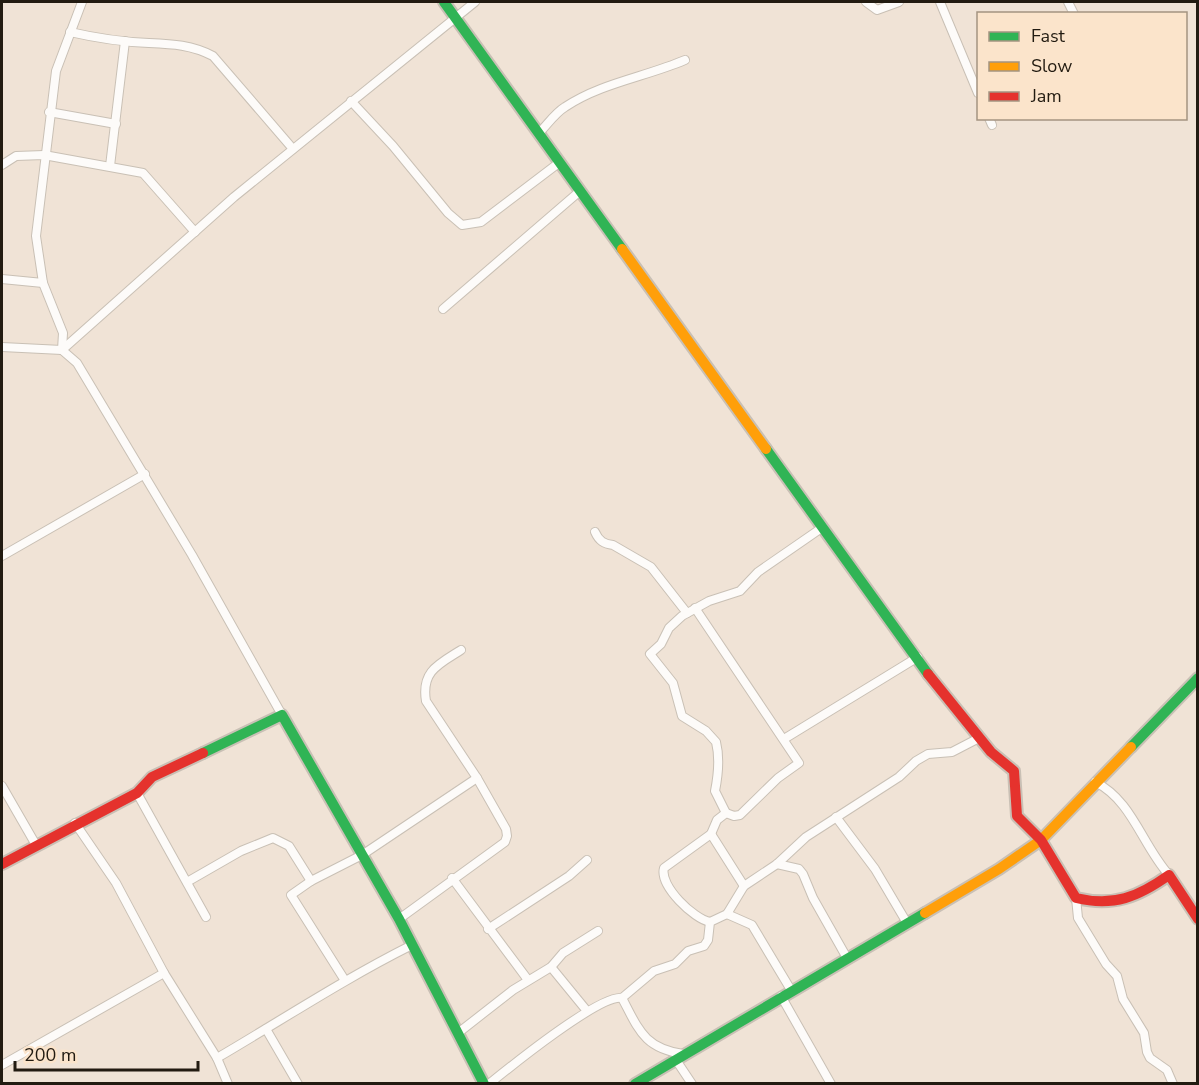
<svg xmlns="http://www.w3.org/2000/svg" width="1199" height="1085" viewBox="0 0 1199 1085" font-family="'Nunito Sans',sans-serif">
	<rect width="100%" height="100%" fill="#f0e3d6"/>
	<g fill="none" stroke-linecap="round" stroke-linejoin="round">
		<!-- street casing -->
		<g stroke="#c9c0b5" stroke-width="10">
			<g id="street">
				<path d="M866,2L877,10L899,2"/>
				<path d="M940,2L978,93"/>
				<path d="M1068,2L1074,14"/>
				<path d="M70,32C96,38 123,42 149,43C173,44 192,45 213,56L293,149"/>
				<path d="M351,101L393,146L448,213L462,225L481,222L560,162"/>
				<path d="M49,112L116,124"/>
				<path d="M989,118L992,125"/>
				<path d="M539,133C547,125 555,113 565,107C601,83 645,77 685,60"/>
				<path d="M2,165L16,156L44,155L143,173L195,232"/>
				<path d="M110,166L125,41"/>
				<path d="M2,279L43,283"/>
				<path d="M443,309L580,191"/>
				<path d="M2,347L62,350L77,363L192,555L282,715"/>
				<path d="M62,350L234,197L475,2"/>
				<path d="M62,350L63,333L43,283L36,236L56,71L82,2"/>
				<path d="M595,532C599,541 604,544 613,545L651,567L687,613"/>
				<path d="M2,556L145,474"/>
				<path d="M695,608L799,763L778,778L740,815L734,816L726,813L717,820L711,834L664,868C659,886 694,919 710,922"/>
				<path d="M784,739L918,657"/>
				<path d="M1095,782C1132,800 1142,845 1169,875"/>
				<path d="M2,786L36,845"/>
				<path d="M137,793L206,917"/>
				<path d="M726,813L715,791C718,776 720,758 716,742L706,731L682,716L673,683L650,654L661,644L669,628L682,616L709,601L740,591L758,572L823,527"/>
				<path d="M836,817L875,869L907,923"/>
				<path d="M75,823L116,883L164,973L217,1058L228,1084"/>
				<path d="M711,834L744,886"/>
				<path d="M777,864L799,869L803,874L813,898L847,958"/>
				<path d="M452,878L528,980"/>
				<path d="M187,882L241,851L273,838L289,846L311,881"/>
				<path d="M1076,898L1078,918L1106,964L1117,976L1123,999L1144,1033L1147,1052L1150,1058L1167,1070L1173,1084"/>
				<path d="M727,914L752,925L791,990"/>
				<path d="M399,919L505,842L507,836L506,829L477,778"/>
				<path d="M488,929L569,876L587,860"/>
				<path d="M551,967L587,1011"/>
				<path d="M344,979L291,895L311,881L362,855L477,778L426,701C421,671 439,664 461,650"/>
				<path d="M781,996L831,1084"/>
				<path d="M266,1029L298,1084"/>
				<path d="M458,1033L513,990L551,967L563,953L598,931"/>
				<path d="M683,1054C644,1048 639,1030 622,998L654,971L675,964L688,951L704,946L708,940L710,922L727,914L744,886L777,864L806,837L899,777L916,761L928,754L952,752L979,738"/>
				<path d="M217,1058C282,1020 344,979 412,945"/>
				<path d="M676,1060L692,1084"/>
				<path d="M2,1065L164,973"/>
				<path d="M489,1084C510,1067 600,994 622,998"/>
			</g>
		</g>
		<!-- fast casing -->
		<g stroke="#c9c0b5" stroke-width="14">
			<g id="fast">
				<path d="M444,2L622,249"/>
				<path d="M766,449L928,674"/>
				<path d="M1131,747L1198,678"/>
				<path d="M203,753L282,715L399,919L484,1084"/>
				<path d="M635,1084L925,913"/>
			</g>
		</g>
		<!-- slow casing -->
		<g stroke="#c9c0b5" stroke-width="14">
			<g id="slow">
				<path d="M622,249L766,449"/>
				<path d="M925,913L999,869L1041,840L1131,747"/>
			</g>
		</g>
		<!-- jam casing -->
		<g stroke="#c9c0b5" stroke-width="14">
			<g id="jam">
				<path d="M928,674L991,752L1014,771L1017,816L1041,840L1076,898C1114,907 1138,897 1169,875L1198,919"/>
				<path d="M2,864L137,793L152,777L203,753"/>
			</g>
		</g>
		<!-- street -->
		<use href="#street" stroke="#fdfbf9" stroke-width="8"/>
		<!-- fast -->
		<use href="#fast" stroke="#30b455" stroke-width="10"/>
		<!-- slow -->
		<use href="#slow" stroke="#ff9f0a" stroke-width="10"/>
		<!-- jam -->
		<use href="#jam" stroke="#e5322d" stroke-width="10"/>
	</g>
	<!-- border -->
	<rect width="1199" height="1085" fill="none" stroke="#221b11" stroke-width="6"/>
	<!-- legend -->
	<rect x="977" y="12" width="210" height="108" fill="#fbe4cb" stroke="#a49481" stroke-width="1.5"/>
	<rect x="989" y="32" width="30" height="9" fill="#30b455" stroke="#a49481" stroke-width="1.5"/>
	<text x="1031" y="42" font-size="18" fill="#221b11">Fast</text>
	<rect x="989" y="62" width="30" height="9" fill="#ff9f0a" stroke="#a49481" stroke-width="1.5"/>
	<text x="1031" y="72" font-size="18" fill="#221b11">Slow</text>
	<rect x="989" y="92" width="30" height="9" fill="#e5322d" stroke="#a49481" stroke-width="1.5"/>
	<text x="1031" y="102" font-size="18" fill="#221b11">Jam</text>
	<!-- scale -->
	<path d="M15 1061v9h183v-9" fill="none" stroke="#221b11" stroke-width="3"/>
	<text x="24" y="1061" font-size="18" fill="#221b11" stroke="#fbe4cb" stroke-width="4.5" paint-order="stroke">200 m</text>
</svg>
